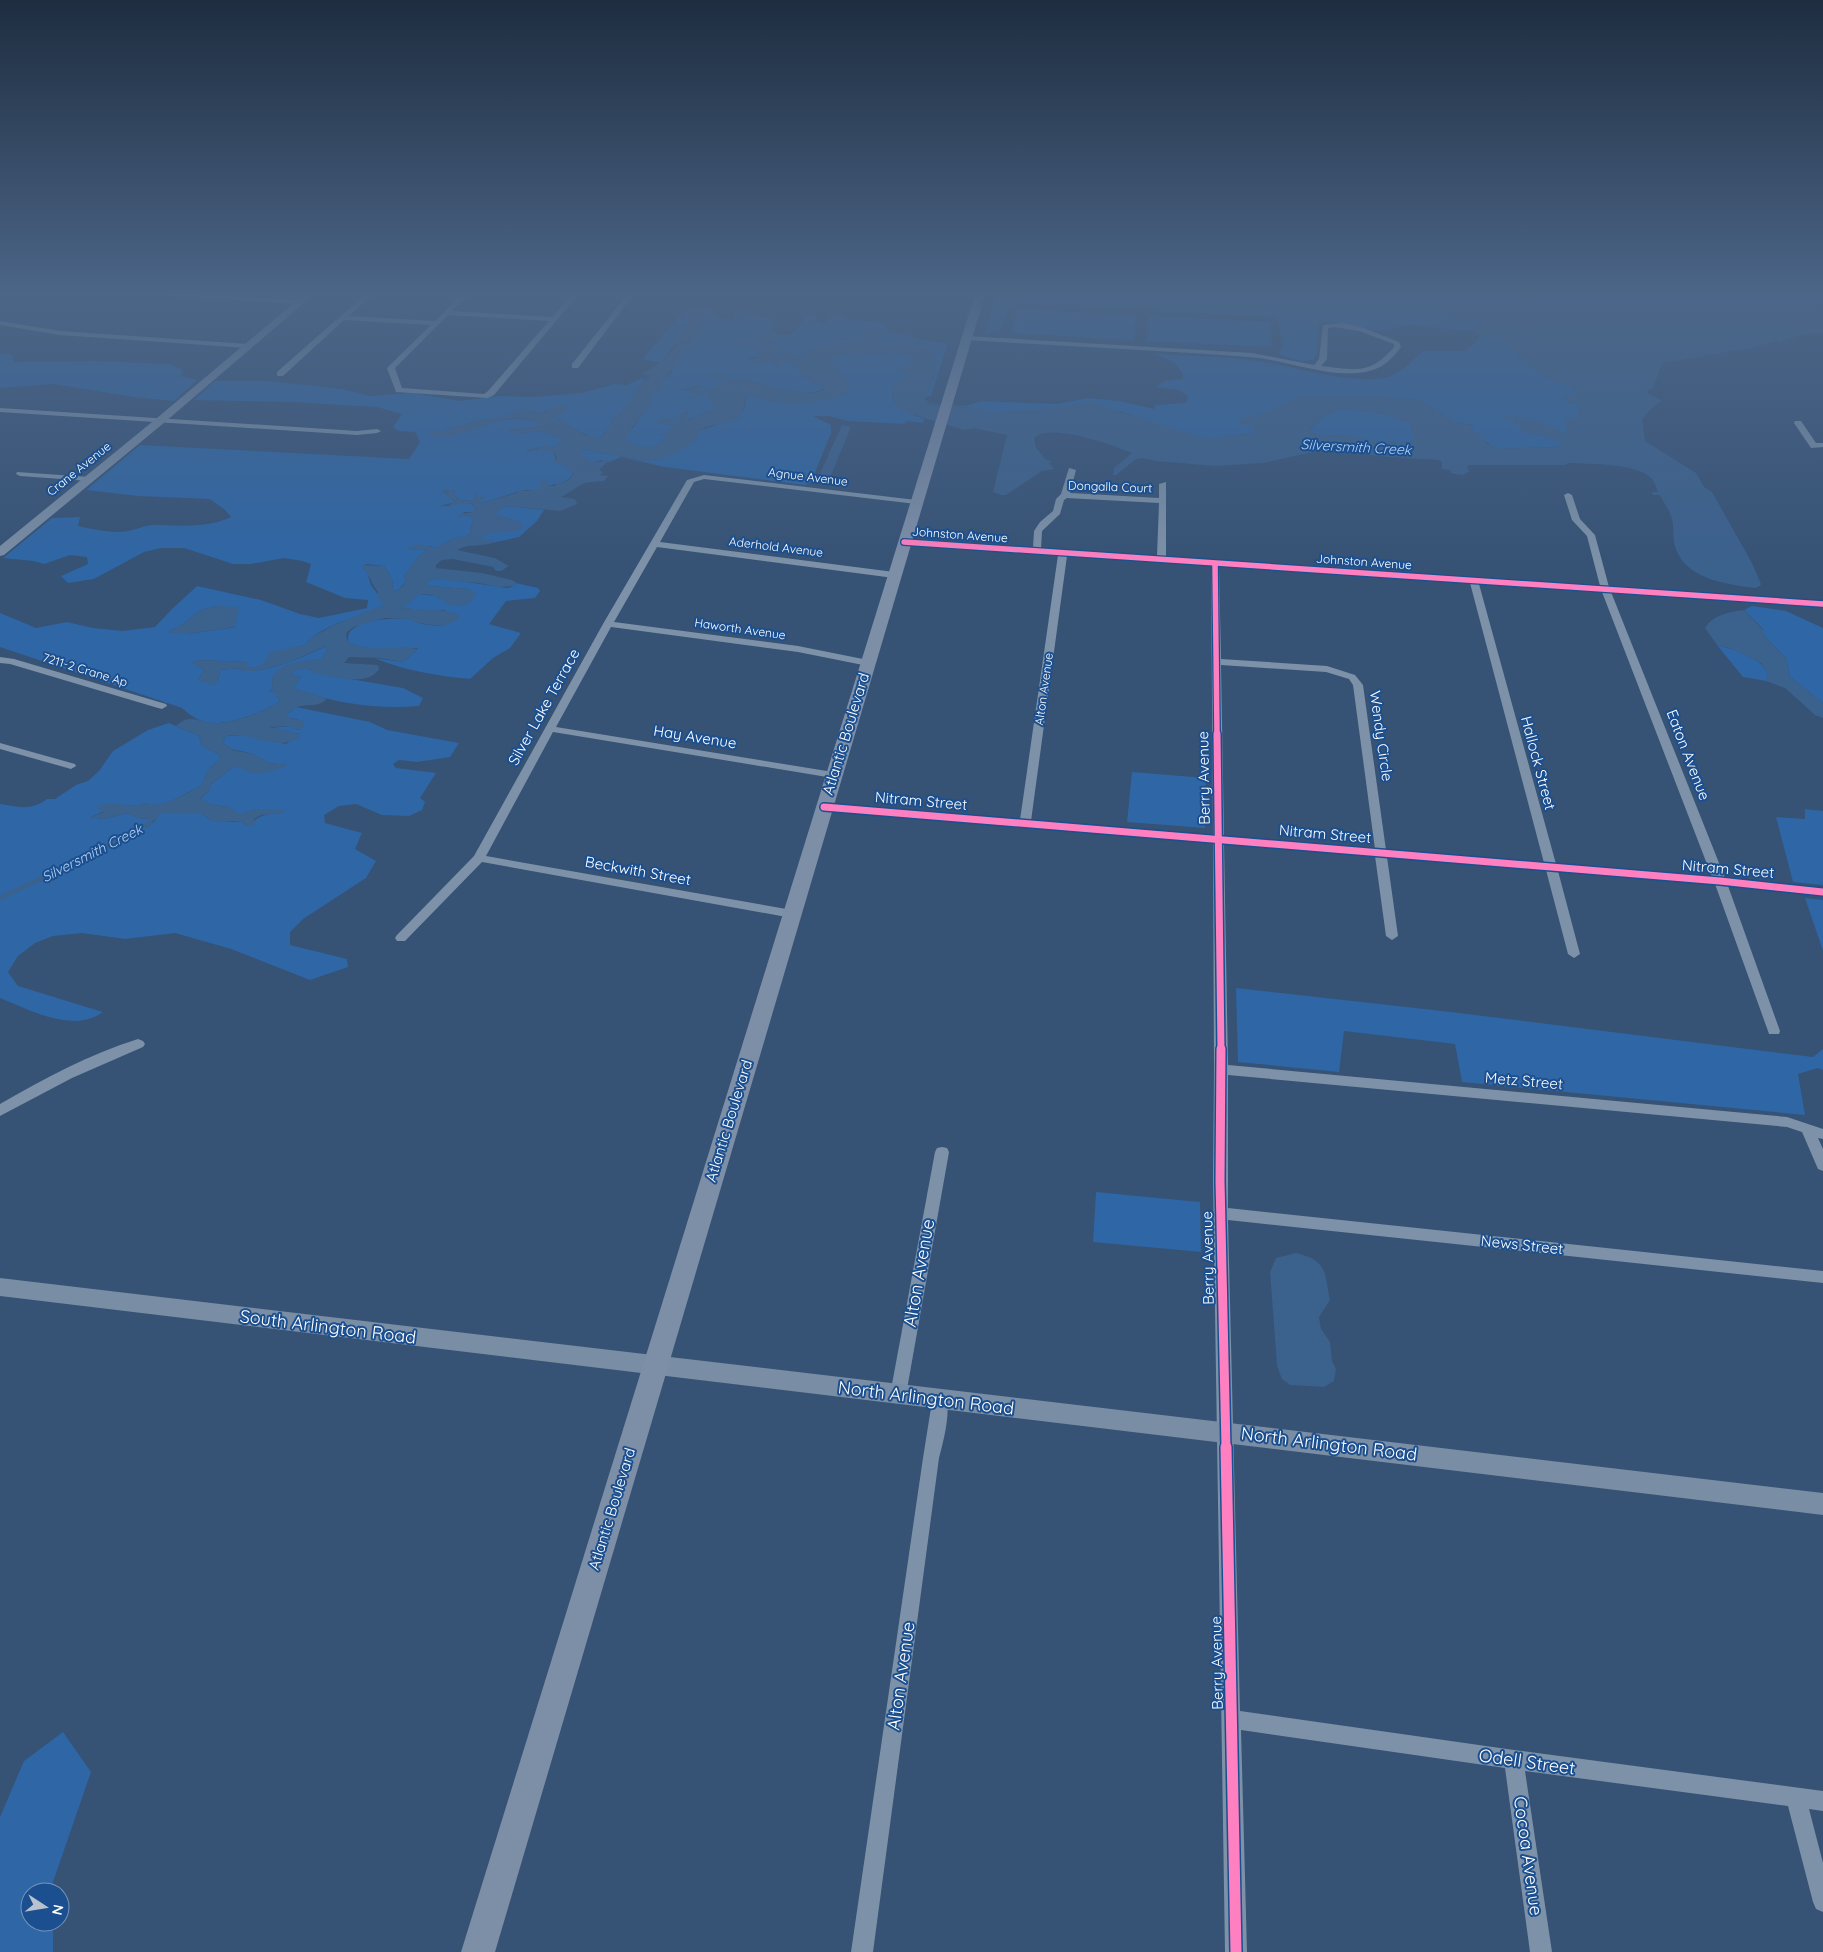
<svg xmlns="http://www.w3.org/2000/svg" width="1823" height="1952" viewBox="0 0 1823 1952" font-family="Quicksand,sans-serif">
	<rect width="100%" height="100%" fill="#365274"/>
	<!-- green -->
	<g fill="#2f66a5" fill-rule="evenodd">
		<path d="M997,291H1403L1445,307L1454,315L1482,321V327C1463,335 1432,325 1410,325C1399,326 1386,331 1376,330C1356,327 1338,321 1318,322L1317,353L1313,360L1301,361L1281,355L1279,352L1283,347L1278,319L1273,317L1161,311L1157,309L1020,303L1009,307L999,332L986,334Z"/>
		<path d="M695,307L711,308L716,316L733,322L734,313L739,312L772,319V331L779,335H792L807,315L816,314L817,322L825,324L833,315H840L844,319L884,323L887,330C908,336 928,343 948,343L931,396L925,397L935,375L932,351L913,345L919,344L912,343L913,340H919H898L907,342L909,345L867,342L870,339L881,337V333L874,334L868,333L869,329L863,330L867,335L859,342L846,337H838V341L845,338L854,341L825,346L809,351L803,356L791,355L793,352C786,351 782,356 775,356L777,353L770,354L783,349L769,347L764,344H771L780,337L760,335L761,339C751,340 740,342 730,336L736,344L745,342L757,343L760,349L759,351L764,357L750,358L749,360L761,363L769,359L772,360V364L781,366L779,362L787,360L795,363C802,377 812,382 825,388C804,401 768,383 745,380C738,379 732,381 725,380L717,374L726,382L708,391H699L700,385L682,390L706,394L716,407V409L687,420V412L679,415L682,422L680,423L666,418L657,423L674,425L668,433L661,434L667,436C658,451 639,449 626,441C627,433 634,426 640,420L638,417L646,412L651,402L649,400L661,380L671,373L676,357L681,353L684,347L689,343L693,334L697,332L700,322L689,319L688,327L681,332L679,339L661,363L643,359L680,315Z"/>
		<path d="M1017,309L1136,315L1134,340L1011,333Z"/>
		<path d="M1149,316L1270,322L1272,347L1147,341Z"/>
		<path d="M1480,335L1497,337L1536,370L1554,381L1575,387L1574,395L1563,398L1566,402L1581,405L1576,419L1566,418L1569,435L1512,422L1523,426L1520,431L1545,436L1564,443L1558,447L1496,449L1470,430L1473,425L1455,422L1420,400L1368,397L1243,425L1250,424L1256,433L1207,439L1155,424L1120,411L1038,410L992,413L974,408L925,403V400L930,403L966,406L981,401L1057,404L1088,398L1119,401L1154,409L1156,405L1186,403L1188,396L1179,390L1155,387L1165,381L1183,379V374L1175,363L1155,354C1186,356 1219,356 1250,360C1294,365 1338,384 1383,378C1399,376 1412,361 1423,351H1466L1476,342Z"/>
		<path d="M895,352L907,355L913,360L912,366L901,370L910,372C879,397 893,408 924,419L923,423L907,421L904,424L848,421L829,416H813L831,425V433L811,482L805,485L665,467L621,457L609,462L601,460L593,463L580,455L583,449L644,461L653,460L661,458L696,435L701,430L717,425L744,409L747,395L776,402L838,396L848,391C846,378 834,371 829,360C835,354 861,350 867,355Z"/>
		<path d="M0,353L11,354L15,362L94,361L169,364L183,370L181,376L197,380L174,401L134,397L53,384L0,388Z"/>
		<path d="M642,378L646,380C634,392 626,412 611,420L612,426L600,438C583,437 568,424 553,416L562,413L552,408L540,414L525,409L505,417L477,421L443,431C451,431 463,433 471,430C490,424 521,411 540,425L537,427L507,430L519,433L542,431L562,438L563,440L555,448L545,446L525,451L547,449L553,451L556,461L574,472C567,485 556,483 544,487L546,489L541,491L524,490L482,503L479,501L480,499H477L476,494L474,501L459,500L453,494L455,491L444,490L442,492L448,494L455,502L441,506C453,507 464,498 475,506L474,512H464L462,516L469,515L473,519L470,530L472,532L466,536L452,539L436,548L429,546L408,550L423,549L429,551L424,552L404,576L406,579L404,584L397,591L393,590L392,579L384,566L366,564L362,567L367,572L371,585L385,604C360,619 324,622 305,645C300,646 297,647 293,649C280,653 271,646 266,663L261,667H247V663L245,662L200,660L192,662L204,670L198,681H218L220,670L240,668L243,671C272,672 301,657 327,646L328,648L322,659C306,662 265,664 273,689L269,691L276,693L280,698L279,702C266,711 229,725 213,723C200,723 191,716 182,708L0,647V613L36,628L67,622L93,628L122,631L155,627L172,609L197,586L261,600L300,614L319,618L367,608L368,600L345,598L306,582L311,564L302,561L284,558L251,564H233L184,548H161L144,552L94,579L68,583L61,576L88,564L87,557L70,555L44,564L33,561L3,558L52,518L80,517L78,526C94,529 112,534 128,531C136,530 143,526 151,525C179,525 205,529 231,517L225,510L210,499L138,496L86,490L140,445L409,459L420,442L415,432L398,431L393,427L402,414L377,407L294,402L194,400L215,381H268L342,389L371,396L412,393L460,401L500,396L532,397L582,393L615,384L627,385ZM217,606L236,627L188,634H169L170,631L183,624L201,610Z"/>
		<path d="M1337,410C1365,409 1385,413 1411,424L1414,440C1403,448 1358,437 1344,436C1334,435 1325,435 1316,435L1310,430L1323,417Z"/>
		<path d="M509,506L544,510L537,521L519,537L492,543L494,539H479L489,532L519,529L522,523L494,514L501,508Z"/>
		<path d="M439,578L507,588L514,586L516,583L538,588L540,591L535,598L506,601L489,624L521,633L510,648L493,658L470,679C438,676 403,670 374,658L403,662L418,649L417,648C395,651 369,651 349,643C340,619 396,617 411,619C418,625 435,626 444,626L445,610L436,611L402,608L419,594L436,596L450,604L468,589L429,586L426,582L432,579Z"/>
		<path d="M1752,606L1786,611L1823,628V703L1790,677L1786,658L1771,643L1763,633V629L1744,610Z"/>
		<path d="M1717,645C1733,649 1761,657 1768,674L1766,681L1743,677Z"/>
		<path d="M305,668L327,675L403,688L423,698L419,706C377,710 333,703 293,688L301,677L291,675L295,670Z"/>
		<path d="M296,707L370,722L387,730L459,743L450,757L417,762L399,760L393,764L396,768L436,773L420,798L425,802L422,810L409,816L382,815L356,804L339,806L324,815L325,823L362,833L355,849L376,861L366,878L303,919L290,932V945L347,959L348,967L310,980L231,949L175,933L125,939L82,933L53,936L35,943L18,956L8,972L18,986L103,1012C73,1034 30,1010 0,998V804C19,807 30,811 47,799H55L76,785L88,781L99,771L113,751L148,730L169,723L199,736L202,746L220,755L218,762C206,768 207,774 202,785L172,801L155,807L146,803L138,806L118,805L91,817L103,819L128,813L138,818L150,819V823L154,822L160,813H201L212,821L242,822L249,826C258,814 268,814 282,813L284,809H256L239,815L229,807L213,805L200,800L210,789L211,784L235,766L275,769L286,766C281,763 277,765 271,763C264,762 259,757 252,754C241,750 231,752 223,742L226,736L244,735L286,744L300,734L269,728L292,726L297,730L301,729L297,719L288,718L287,714Z"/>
		<path d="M1132,772L1206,778L1205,828L1127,822Z"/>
		<path d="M1805,809L1823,811V885L1793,882L1776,817L1805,819Z"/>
		<path d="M1805,898L1823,900V951Z"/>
		<path d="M1236,988L1451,1012L1813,1057L1823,1049V1070L1818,1068L1798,1074L1805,1115L1462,1082L1455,1044L1344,1031L1339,1072L1238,1062Z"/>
		<path d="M1096,1192L1200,1202L1201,1252L1093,1242Z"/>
		<path d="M63,1732L91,1772L53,1882V1892H30V1922H53V1952H0V1817L24,1761Z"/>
	</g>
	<!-- water -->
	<g fill="#3b618d" fill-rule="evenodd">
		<path d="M1403,291H1823V333L1802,335L1782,340L1783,343H1781L1776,341L1751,348L1662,363L1653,388L1646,392L1662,401L1653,407L1642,419L1645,441L1696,473L1704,487L1712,492L1752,563L1761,584L1760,586L1755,588C1725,584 1682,579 1674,543C1673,534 1674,524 1671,516C1669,509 1663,502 1660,495H1653L1652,492H1658C1656,487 1655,482 1651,478C1637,463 1589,464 1568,463L1565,465H1470L1467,466L1469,472L1462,475L1451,473L1450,470L1442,469V462L1439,460L1390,457L1322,450L1263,463L1215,466L1156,461L1142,458L1136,459L1116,475H1113L1114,468L1132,453C1113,445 1050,422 1034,438L1036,448L1046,460L1052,461L1049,463L1054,469L1042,471L1006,495H1001L993,492L1007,435L974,428L964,430L902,411L895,404L892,390L898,381L909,372L898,369L912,366V360C899,348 883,354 867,355C861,350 835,354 829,361C833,368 842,375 848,382V392L835,399L794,404L776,402L747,395C743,402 745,411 739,417C728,428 697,420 696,440C677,454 667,459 644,461L583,449L581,455L593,463L609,460L599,470L603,472L600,475L608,476L604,481C596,482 586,481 579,486C573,490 568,493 561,497L575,499L577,504L560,511L509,506L501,508L495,514L522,523L523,527C510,537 493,527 480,539H494L492,543C480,547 470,543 457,550L495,558L509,566L501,571H496L493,567L453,559L442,560L436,565V568L482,573L512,580L516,583L514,586L499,587L478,583L432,579L427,582L429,586L468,589L476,592C474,604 460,610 448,604C444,601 440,597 435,596C429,594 424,594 419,594L403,608C420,610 444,608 459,615V619L444,626L431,625L414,622L411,619L385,618L354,627L347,632L346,636L349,643C373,653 394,645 418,649L403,662L380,658L349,657L344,663L378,665L379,669C367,688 335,675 316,674L311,672V669L295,670L291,675L301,677L293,688L325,698L326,700C317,707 312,704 302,706C296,706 292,710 287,714L289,718L304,721L305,724L301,729L297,730L292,726L269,727L300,734V737C277,753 252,731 226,736L223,742C231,752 240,751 252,754C258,756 263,761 270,763C275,764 280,763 286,764L287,766C275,770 262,776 250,772C243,771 241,766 235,766L211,784L210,789L200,799L213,805L229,807L239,814L256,809H285L282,813L261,815L254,819L255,826H249L242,822L233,821L223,822L212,821L201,813H160L158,818L150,823V819L138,818L128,813L103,819L91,817L104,812L97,808L98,806C114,800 130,809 146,803C163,810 186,793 202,785C207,774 206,768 218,762L220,755L202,746L199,736L176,726C190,713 197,722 212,723C228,725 267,711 279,702L280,698L276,697V693L269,692L273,689C265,663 306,660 322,659L328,648L326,646C300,657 272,672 243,671L240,668L220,670L218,681L214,685L198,681L204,670L191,662L200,660L245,662L247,663V667C262,668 264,664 270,652L305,645L311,638L332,626L385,604L378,599V592C371,584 370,574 362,567V565L384,566L392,579L393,590L397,591L404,585L406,579L404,576C411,567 417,554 428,550L423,549L408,550V548L419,544L436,548L452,539L466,536L472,532L470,531L473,519L469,515L458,517V515L473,512L475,507L473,504C457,501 453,509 438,507L448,506L455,501L446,496L448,493L438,491L455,490L453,494L459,500L474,501L473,494L476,493L477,499L482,496L487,498L479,501L482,503L517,493L520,490L527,491L546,489L538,486L540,482H548L549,486H556V483C565,484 570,480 574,473L561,464L554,463L557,458L553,451C544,448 535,452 525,452L545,446L555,448L563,440L562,438L542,431L519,433L505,431L536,427L539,425C520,407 477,430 456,435C448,438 437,436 428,436L432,431H443L477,421L505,417L517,410L525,409L543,413L552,408L565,405L566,412L553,416L584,435L600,438L607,432L605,429L612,426L611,420C626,412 635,389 650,377L642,373C658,366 677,353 681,332L688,328L687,323L692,315L701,312L703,319L697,328L698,332C688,337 685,350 676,357L678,363C671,369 668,375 661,380C663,390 653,393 649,400L652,402L646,412L639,417L640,420L632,427L626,441C639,449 658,451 667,436L661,433H668L674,425L657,423L663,418L672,419L680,423L682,422V419L674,417L675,415L689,413L688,420L716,409V407L706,394C700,393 695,399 689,398L695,393L682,391L701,385L700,391L710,390L725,382L714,377L717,374L724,373L721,376L725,380C732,381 738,379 745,380C770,383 801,401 825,389L801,374L795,363L787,360L779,362L782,365L781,366L768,362L771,360L769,359L761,363L753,364L756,362L748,360L763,357L762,354L756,353L759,349L757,347V343L745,342L734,344L735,341L731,339L730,335L738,340L748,341L746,338L761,339L760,334L767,335L773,332L776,335V338H782L774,343L764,344C771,347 777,347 784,349L771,354H779L776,356C784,356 786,351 793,352L792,355L803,356L809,351L825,346L854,342L844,338L836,341L837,337H846L859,342L867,335L860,332L861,328L871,330L868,333L874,334L881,333L883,334L881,337L870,339L867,342L908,345L907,342L898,340H919H913L919,344L918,346L914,344L915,346L932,351L936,355L935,375L925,399L927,404L974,408L998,413L1000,411L1038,410L1089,402L1207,439L1256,433L1250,424L1243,425L1238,422L1250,414L1255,417L1299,397H1368L1420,400L1455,422L1474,426L1470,430L1481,435L1485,442L1496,449L1558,447L1563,443L1545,436L1519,431L1522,426L1502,416C1524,415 1550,423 1568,435L1565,417L1576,419L1581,405L1566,402L1562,398L1574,395L1575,387L1554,381L1536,370L1497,337L1480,335L1475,330L1482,327V321L1454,315L1445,307ZM1337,410C1365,409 1385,413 1411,424L1414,440C1404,448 1358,437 1344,436C1334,435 1325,435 1316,435L1310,429L1323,417Z"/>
		<path d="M842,425L851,427L829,480L820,481L818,478Z"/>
		<path d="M217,606L239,607L235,627L188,634H169L170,631L183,624L201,610Z"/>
		<path d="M1744,610L1763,630V633L1771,643L1786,658L1790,677L1823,703V718L1815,715L1785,688L1766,681L1768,674L1761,663L1732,649L1717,645L1705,628C1713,615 1728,612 1744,610Z"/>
		<path d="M1296,1253C1328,1261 1324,1271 1330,1300L1319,1317L1321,1329L1330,1342L1332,1361L1336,1369L1334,1381L1324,1387L1290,1385L1282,1379L1277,1366L1270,1272L1276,1258Z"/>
	</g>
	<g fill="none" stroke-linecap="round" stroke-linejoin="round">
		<!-- stream -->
		<path stroke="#3b618d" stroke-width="4.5" d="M0,898L87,857L150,823"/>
		<!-- street -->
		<g fill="#7d92a8" fill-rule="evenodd">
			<path d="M116,291H148L300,300L303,302L300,304L119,293Z"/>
			<path d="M369,291H376L349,316L435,321L465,291H472L452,311L552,317L575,291H581L494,395L488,398L396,392L387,368L431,325L344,320L283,376H277V372ZM448,315L549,321L488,391L484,394L402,388L395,368Z"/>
			<path d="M630,291H636L578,368H572V364Z"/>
			<path d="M927,291H975L983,293L980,295L930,293Z"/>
			<path d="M0,321L60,331L248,344L251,346L248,348L60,335L0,325Z"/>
			<path d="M1343,323L1364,328L1399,342L1401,347C1389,363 1379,371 1358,373C1321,376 1286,360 1250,357C1155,350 1060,346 966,340L963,338L966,336L1252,353L1314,365L1319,359L1323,325ZM1334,327L1359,331L1394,344V347C1370,375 1356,370 1321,366L1327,359L1328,328Z"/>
			<path d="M0,408L357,431L377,429L381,431L377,433L357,435L0,412Z"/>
			<path d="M1795,421H1801L1816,443H1823V447L1811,448L1794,423Z"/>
			<path d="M1069,468L1076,470L1070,493L1159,498V484L1166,482V557L1600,586L1587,536L1572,520L1564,495L1568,493L1572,495L1580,519L1595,535L1609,587L1823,601V607L1611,592L1725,878L1823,888V896L1728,886L1780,1031L1779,1034H1769L1768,1031L1715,884L1558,871L1580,954L1574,958L1568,954L1546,870L1387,857L1398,936L1392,940L1386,936L1375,856L1224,844L1228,1065L1787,1117L1823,1129V1139L1818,1138L1823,1149V1171L1818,1169L1802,1132L1787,1127L1228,1075V1208L1823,1271V1283L1228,1220L1240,1711L1514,1750L1823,1791V1811L1809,1809L1823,1863V1912L1816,1909L1813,1902L1788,1806L1525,1771L1552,1952H1530L1505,1768L1241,1730L1247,1952H1225L1213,1181L1214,1069L1213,843L824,810L818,807L824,804L1020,820L1058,555L904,545L900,542L904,539L1033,548L1034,531L1040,522L1053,511L1056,499L1061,494ZM1067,498L1159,503L1157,556L1041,549L1042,531L1060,514L1064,500ZM1067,556L1211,565L1213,836L1031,821ZM1219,566L1470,583L1544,863L1386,850L1363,685L1355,675L1327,666L1221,659ZM1479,584L1602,592L1712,877L1556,864ZM1221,665L1326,672L1349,679L1353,685L1375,849L1224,836Z"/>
			<path d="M17,472L89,477L93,479L89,481L20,476L16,474Z"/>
			<path d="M704,475L916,500L920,502L916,504L704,479L694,482L660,542L894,572L898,575L894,578L657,547L614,622L798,646L868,660L873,663L868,666L798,652L611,627L556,727L833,772L838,775L833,778L553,732L486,856L792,910L798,914L796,917L792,918L482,862L405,941H397L395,938L397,935L474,856L603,624L687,480Z"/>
			<path d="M0,657L14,659L166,704L167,706L162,709L158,708L10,664L0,663Z"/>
			<path d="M0,743L75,764L76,766L71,769L0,749Z"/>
			<path d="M138,1039L143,1041L145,1044L143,1047L72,1078L0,1116V1104C43,1079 90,1054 138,1039Z"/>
			<path d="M942,1147L947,1148L949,1152L906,1395L904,1400L898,1402L892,1400L890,1395L935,1152L937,1148Z"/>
			<path d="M939,1393L945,1395C952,1410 943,1442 939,1458L873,1952H851L923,1458L933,1395Z"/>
		</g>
		<!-- secondary -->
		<g fill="#798da4" fill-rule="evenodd">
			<path d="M308,291H318L165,422L4,555L0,556V546L157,418Z"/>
			<path d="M0,1278L1823,1493V1515L0,1296Z"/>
		</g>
		<!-- primary -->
		<path fill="#7d8ea7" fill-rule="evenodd" d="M976,291H986L495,1952H461Z"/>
		<!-- cycleway-far3 casing -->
		<g stroke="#1b4f8f" stroke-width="8">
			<g id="cycleway-far3">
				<path d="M904,542L1823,604"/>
				<path d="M1215,564L1217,735"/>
			</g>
		</g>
		<!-- cycleway-far2 casing -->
		<g stroke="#1b4f8f" stroke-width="10">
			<g id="cycleway-far2">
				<path d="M1217,734L1221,1050"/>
				<path d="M824,807L1720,881L1823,892"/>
			</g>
		</g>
		<!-- cycleway-far1 casing -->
		<g stroke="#1b4f8f" stroke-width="12">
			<path id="cycleway-far1" d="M1221,1049L1220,1181L1226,1448"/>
		</g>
		<!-- cycleway casing -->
		<g stroke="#1b4f8f" stroke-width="14">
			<path id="cycleway" d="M1226,1447L1236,1952"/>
		</g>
		<!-- cycleway-far3 -->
		<use href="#cycleway-far3" stroke="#ff80c0" stroke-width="5.5"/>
		<!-- cycleway-far2 -->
		<use href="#cycleway-far2" stroke="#ff80c0" stroke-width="7"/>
		<!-- cycleway-far1 -->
		<use href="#cycleway-far1" stroke="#ff80c0" stroke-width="9"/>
		<!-- cycleway -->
		<use href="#cycleway" stroke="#ff80c0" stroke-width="11"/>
	</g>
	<!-- sky -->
	<linearGradient id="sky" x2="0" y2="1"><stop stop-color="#1e2d40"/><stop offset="0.52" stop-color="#4c6688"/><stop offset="1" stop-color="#4c6688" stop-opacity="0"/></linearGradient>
	<rect width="1823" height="564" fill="url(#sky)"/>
	<g text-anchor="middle" stroke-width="4" stroke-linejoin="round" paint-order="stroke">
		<!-- far-street labels -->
		<g font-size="12" fill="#fff" stroke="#1b4f8f">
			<text transform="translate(79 469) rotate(-39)" y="4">Crane Avenue</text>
			<text transform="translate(808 477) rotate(7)" y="4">Agnue Avenue</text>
			<text transform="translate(1110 487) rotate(2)" y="4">Dongalla Court</text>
			<text transform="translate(960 535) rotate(4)" y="4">Johnston Avenue</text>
			<text transform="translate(776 547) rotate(7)" y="4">Aderhold Avenue</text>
			<text transform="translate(1364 562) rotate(4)" y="4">Johnston Avenue</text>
			<text transform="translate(740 629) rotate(8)" y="4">Haworth Avenue</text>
			<text transform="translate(85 670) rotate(17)" y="4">7211-2 Crane Ap</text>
			<text transform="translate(1044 689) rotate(-82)" y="4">Alton Avenue</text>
		</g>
		<!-- far-water labels -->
		<g font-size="14" font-style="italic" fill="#b5d3f5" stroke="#1b4f8f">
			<text transform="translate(1356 447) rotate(3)" y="5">Silversmith Creek</text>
			<text transform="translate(92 853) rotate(-27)" y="5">Silversmith Creek</text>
		</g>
		<!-- street labels -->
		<g font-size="15" fill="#fff" stroke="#1b4f8f">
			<text transform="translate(544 707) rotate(-61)" y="5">Silver Lake Terrace</text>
			<text transform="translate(846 734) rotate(-73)" y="5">Atlantic Boulevard</text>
			<text transform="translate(1381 736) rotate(82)" y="5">Wendy Circle</text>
			<text transform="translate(695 737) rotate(9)" y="5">Hay Avenue</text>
			<text transform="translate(1688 755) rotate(69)" y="5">Eaton Avenue</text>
			<text transform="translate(1538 763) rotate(75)" y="5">Hallock Street</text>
			<text transform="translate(1204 778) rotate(-91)" y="5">Berry Avenue</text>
			<text transform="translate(921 801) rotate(5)" y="5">Nitram Street</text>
			<text transform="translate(1325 834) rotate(5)" y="5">Nitram Street</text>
			<text transform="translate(1728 869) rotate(5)" y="5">Nitram Street</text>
			<text transform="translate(638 871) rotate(10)" y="5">Beckwith Street</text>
			<text transform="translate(1524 1081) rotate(5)" y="5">Metz Street</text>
			<text transform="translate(729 1121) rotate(-73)" y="5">Atlantic Boulevard</text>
			<text transform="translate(1522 1245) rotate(6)" y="5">News Street</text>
			<text transform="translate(1208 1258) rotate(-91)" y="5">Berry Avenue</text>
			<text transform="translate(612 1509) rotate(-73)" y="5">Atlantic Boulevard</text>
			<text transform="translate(1217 1663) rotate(-91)" y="5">Berry Avenue</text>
		</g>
		<!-- near-street labels -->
		<g font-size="18" fill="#fff" stroke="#1b4f8f">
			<text transform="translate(919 1273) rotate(-80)" y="6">Alton Avenue</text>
			<text transform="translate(328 1327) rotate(7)" y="6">South Arlington Road</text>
			<text transform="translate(926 1398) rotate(7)" y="6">North Arlington Road</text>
			<text transform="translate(1329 1444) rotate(7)" y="6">North Arlington Road</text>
			<text transform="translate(901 1676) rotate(-82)" y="6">Alton Avenue</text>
			<text transform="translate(1527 1762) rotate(8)" y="6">Odell Street</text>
			<text transform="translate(1528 1856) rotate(82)" y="6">Cocoa Avenue</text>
		</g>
	</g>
	<!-- north arrow -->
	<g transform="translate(45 1907) rotate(102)"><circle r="24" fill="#1b4f8f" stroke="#7695bc"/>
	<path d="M0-4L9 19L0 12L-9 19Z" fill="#b9c2ce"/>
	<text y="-8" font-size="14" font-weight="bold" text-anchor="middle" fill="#ffffff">N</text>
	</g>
</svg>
